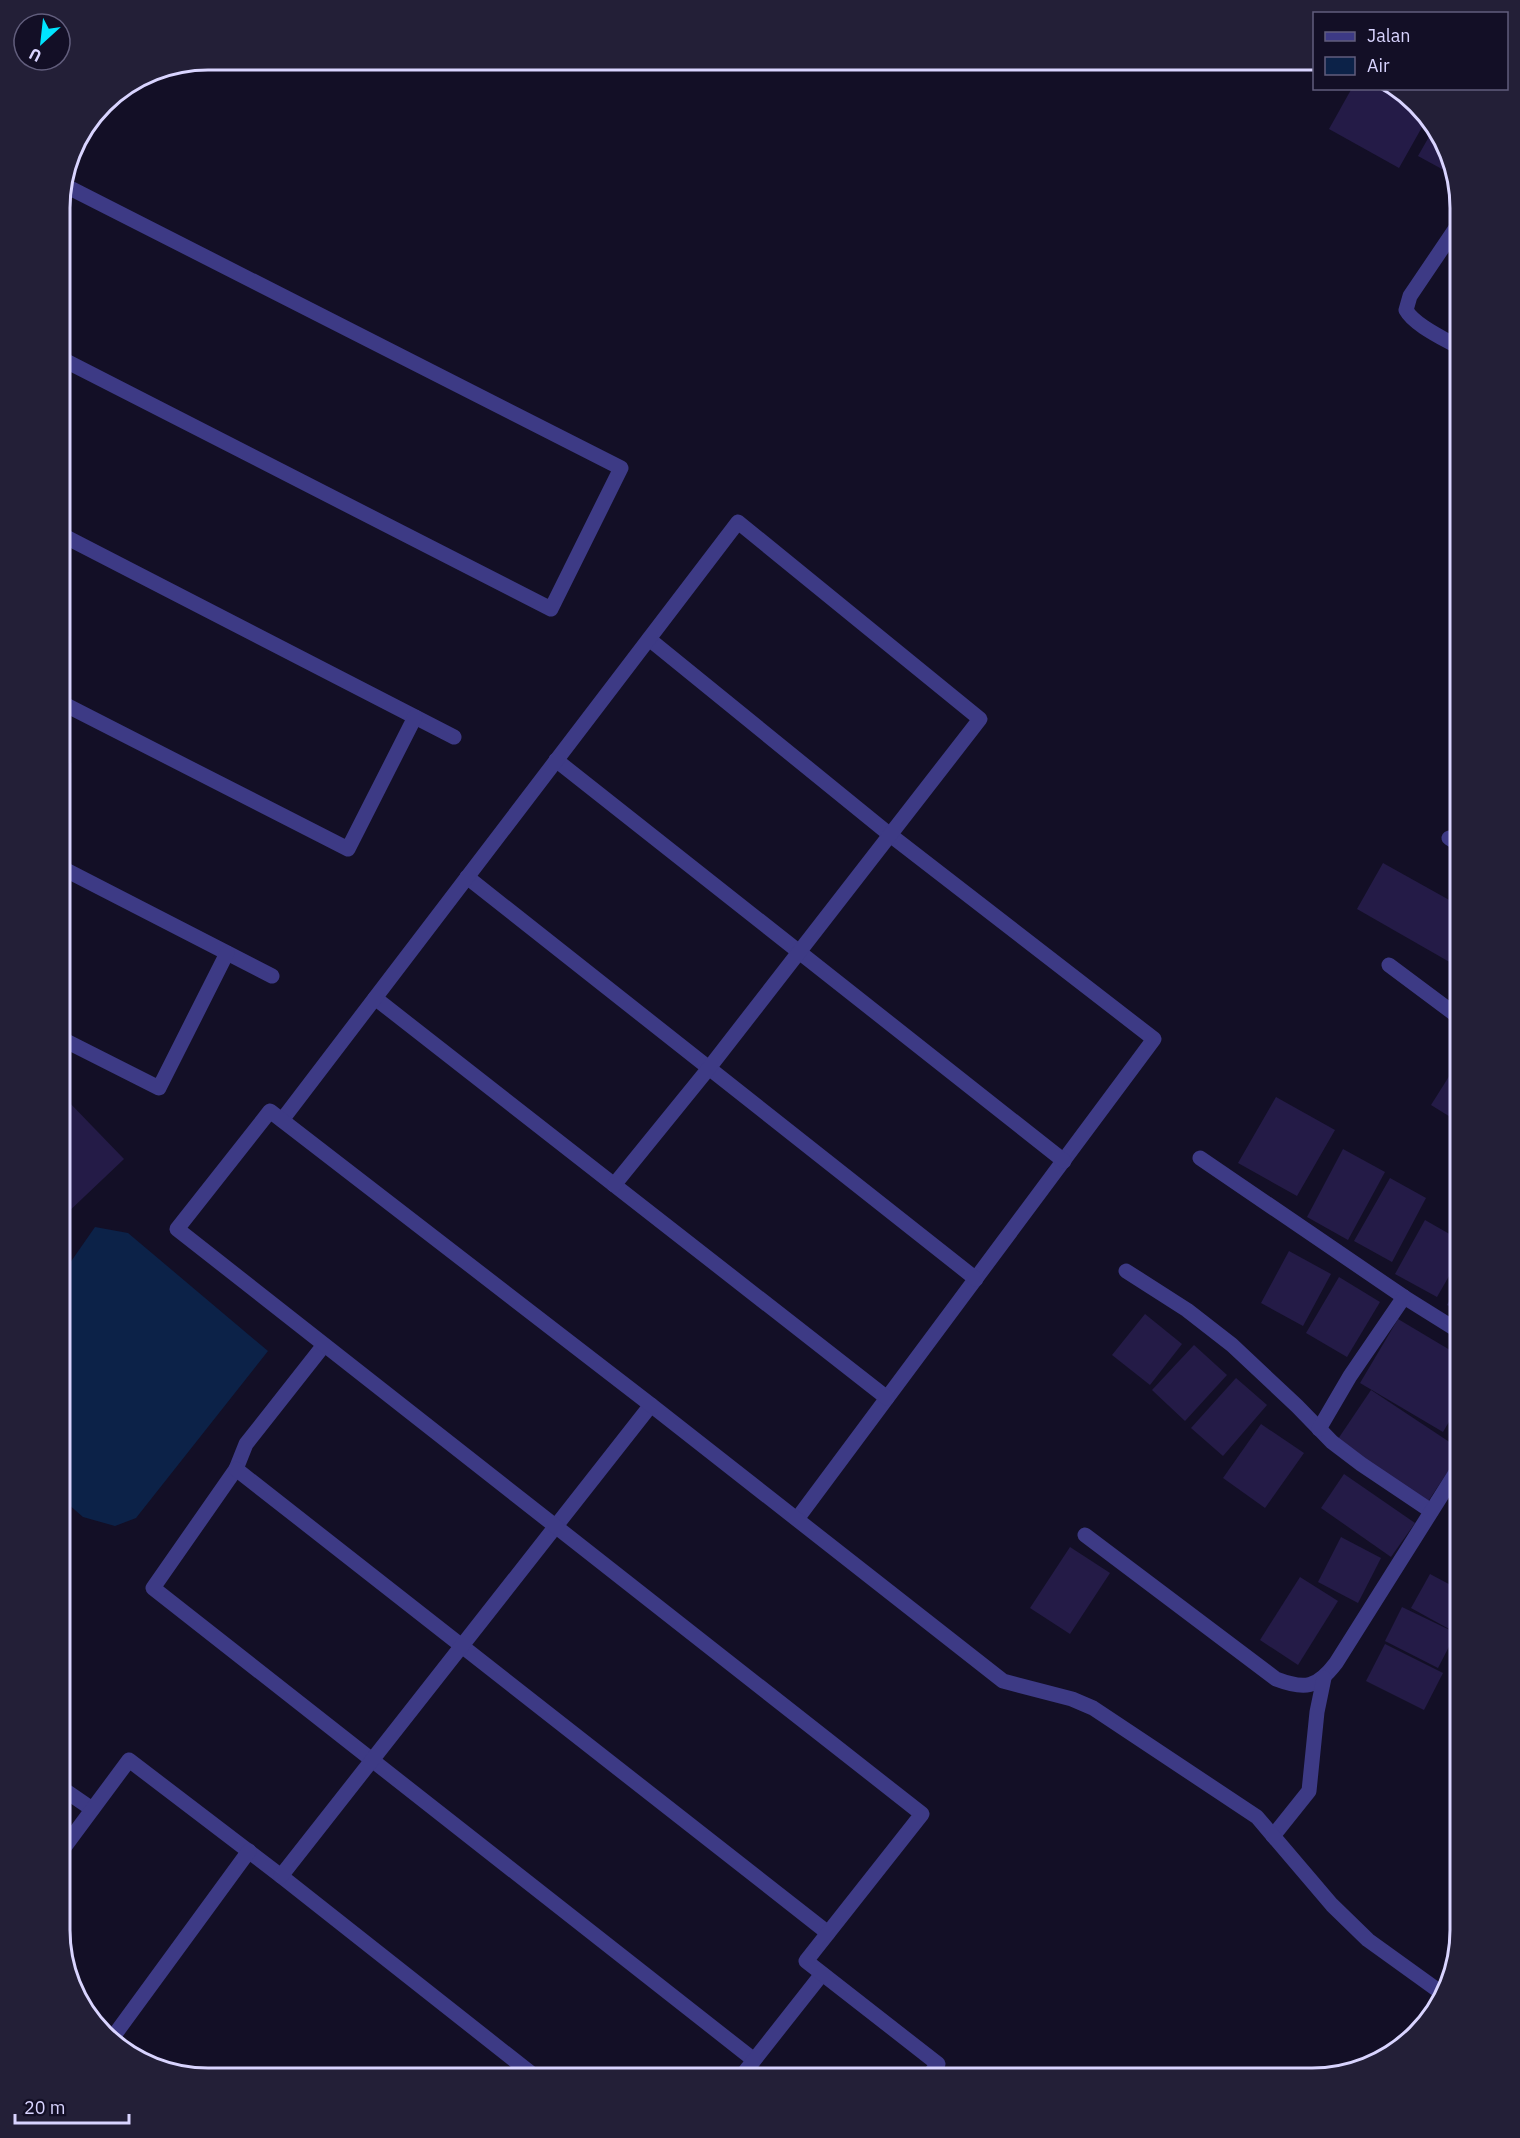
<svg xmlns="http://www.w3.org/2000/svg" width="1520" height="2138" viewBox="0 0 1520 2138" font-family="'IBM Plex Sans',sans-serif">
	<rect width="100%" height="100%" fill="#130f26"/>
	<!-- water -->
	<path fill="#0c2248" d="M95,1227L128,1233L268,1351L136,1518L115,1526L83,1517L60,1497V1271L63,1273Z"/>
	<!-- building -->
	<g fill="#241b47">
		<path d="M1352,88H1395L1426,120L1399,168L1329,129Z"/>
		<path d="M1434,128L1440,134L1451,174L1418,156Z"/>
		<path d="M1383,863L1460,906V951L1453,964L1357,909Z"/>
		<path d="M1460,1059V1123L1431,1105Z"/>
		<path d="M1276,1097L1335,1130L1297,1196L1238,1163Z"/>
		<path d="M65,1098L124,1159L65,1215L60,1211V1103Z"/>
		<path d="M1343,1149L1385,1172L1348,1240L1307,1217Z"/>
		<path d="M1390,1178L1426,1198L1392,1262L1354,1241Z"/>
		<path d="M1425,1220L1460,1240V1257L1437,1297L1395,1274Z"/>
		<path d="M1289,1251L1331,1274L1303,1326L1261,1303Z"/>
		<path d="M1339,1277L1380,1302L1347,1357L1306,1333Z"/>
		<path d="M1460,1280V1312L1447,1305Z"/>
		<path d="M1145,1314L1182,1344L1150,1385L1112,1355Z"/>
		<path d="M1398,1319L1460,1356V1403L1443,1432L1360,1383Z"/>
		<path d="M1194,1345L1227,1375L1185,1421L1152,1390Z"/>
		<path d="M1236,1378L1267,1405L1223,1456L1191,1428Z"/>
		<path d="M1371,1390L1460,1449V1453L1427,1503L1336,1442Z"/>
		<path d="M1261,1424L1304,1453L1265,1508L1223,1478Z"/>
		<path d="M1344,1474L1415,1523L1391,1557L1321,1508Z"/>
		<path d="M1341,1537L1381,1558L1358,1603L1318,1582Z"/>
		<path d="M1070,1547L1110,1573L1070,1634L1030,1608Z"/>
		<path d="M1430,1574L1460,1590V1635L1411,1608Z"/>
		<path d="M1300,1577L1338,1601L1298,1665L1260,1640Z"/>
		<path d="M1402,1607L1456,1633L1438,1668L1385,1641Z"/>
		<path d="M1385,1644L1443,1673L1424,1710L1366,1681Z"/>
	</g>
	<g fill="none" stroke-linecap="round" stroke-linejoin="round">
		<!-- minor -->
		<g stroke="#3d3a85" stroke-width="15">
			<path d="M1460,348C1445,339 1414,325 1406,310L1410,296L1460,222"/>
			<path d="M60,358L551,609L621,468L64,185"/>
			<path d="M60,534L454,737"/>
			<path d="M649,639L889,834L1154,1039L797,1519"/>
			<path d="M60,702L348,849L415,717"/>
			<path d="M556,760L1064,1161"/>
			<path d="M1449,838L1460,845"/>
			<path d="M60,867L272,976"/>
			<path d="M467,877L976,1279"/>
			<path d="M1389,965L1460,1018"/>
			<path d="M375,998L887,1398"/>
			<path d="M60,1038L159,1088L227,953"/>
			<path d="M282,1120L738,522L980,719L709,1068L614,1185"/>
			<path d="M1200,1158L1404,1297L1460,1332"/>
			<path d="M1126,1271L1187,1310L1232,1345L1297,1406L1332,1442L1361,1464L1431,1511"/>
			<path d="M324,1345L246,1444L236,1469L153,1588L754,2060"/>
			<path d="M1319,1429L1350,1376L1404,1297"/>
			<path d="M236,1469L828,1933"/>
			<path d="M1085,1535L1276,1679C1305,1690 1317,1688 1336,1663L1460,1466"/>
			<path d="M60,1787L92,1809"/>
			<path d="M1273,1836L1309,1791L1317,1712L1324,1678"/>
			<path d="M60,1853L129,1760L281,1876L537,2078"/>
			<path d="M281,1876L651,1405"/>
			<path d="M113,2037L249,1851"/>
			<path d="M740,2078L822,1974"/>
			<path d="M927,2078L938,2064L806,1961L922,1814L177,1229L270,1111L651,1405L1003,1681L1072,1699L1093,1708L1257,1817L1332,1905L1368,1940L1443,1994"/>
		</g>
	</g>
	<!-- crop -->
	<path d="M0 0H1520V2138H0ZM208 70H1312A138 138 0 0 1 1450 208V1930A138 138 0 0 1 1312 2068H208A138 138 0 0 1 70 1930V208A138 138 0 0 1 208 70Z" fill="#231f37" fill-rule="evenodd"/>
	<path fill="none" stroke="#d9d4ff" stroke-width="3" d="M208 70H1312A138 138 0 0 1 1450 208V1930A138 138 0 0 1 1312 2068H208A138 138 0 0 1 70 1930V208A138 138 0 0 1 208 70Z"/>
	<!-- legend -->
	<rect x="1313" y="12" width="195" height="78" fill="#130f26" stroke="#625e7d" stroke-width="1.5"/>
	<rect x="1325" y="32" width="30" height="9" fill="#3d3a85" stroke="#625e7d" stroke-width="1.5"/>
	<text x="1367" y="42" font-size="18" fill="#d9d4ff">Jalan</text>
	<rect x="1325" y="57" width="30" height="18" fill="#0c2248" stroke="#625e7d" stroke-width="1.5"/>
	<text x="1367" y="72" font-size="18" fill="#d9d4ff">Air</text>
	<!-- north arrow -->
	<g transform="translate(42 42) rotate(207)"><circle r="28" fill="#130f26" stroke="#625e7d" stroke-width="1.5"/>
	<path d="M0-4.5L10 22L0 15L-10 22Z" fill="#00e5ff"/>
	<text y="-9" font-size="16" font-weight="bold" text-anchor="middle" fill="#d9d4ff">U</text>
	</g>
	<!-- scale -->
	<path d="M15 2114v9h114v-9" fill="none" stroke="#d9d4ff" stroke-width="3"/>
	<text x="24" y="2114" font-size="18" fill="#d9d4ff" stroke="#130f26" stroke-width="4.5" paint-order="stroke">20 m</text>
</svg>
